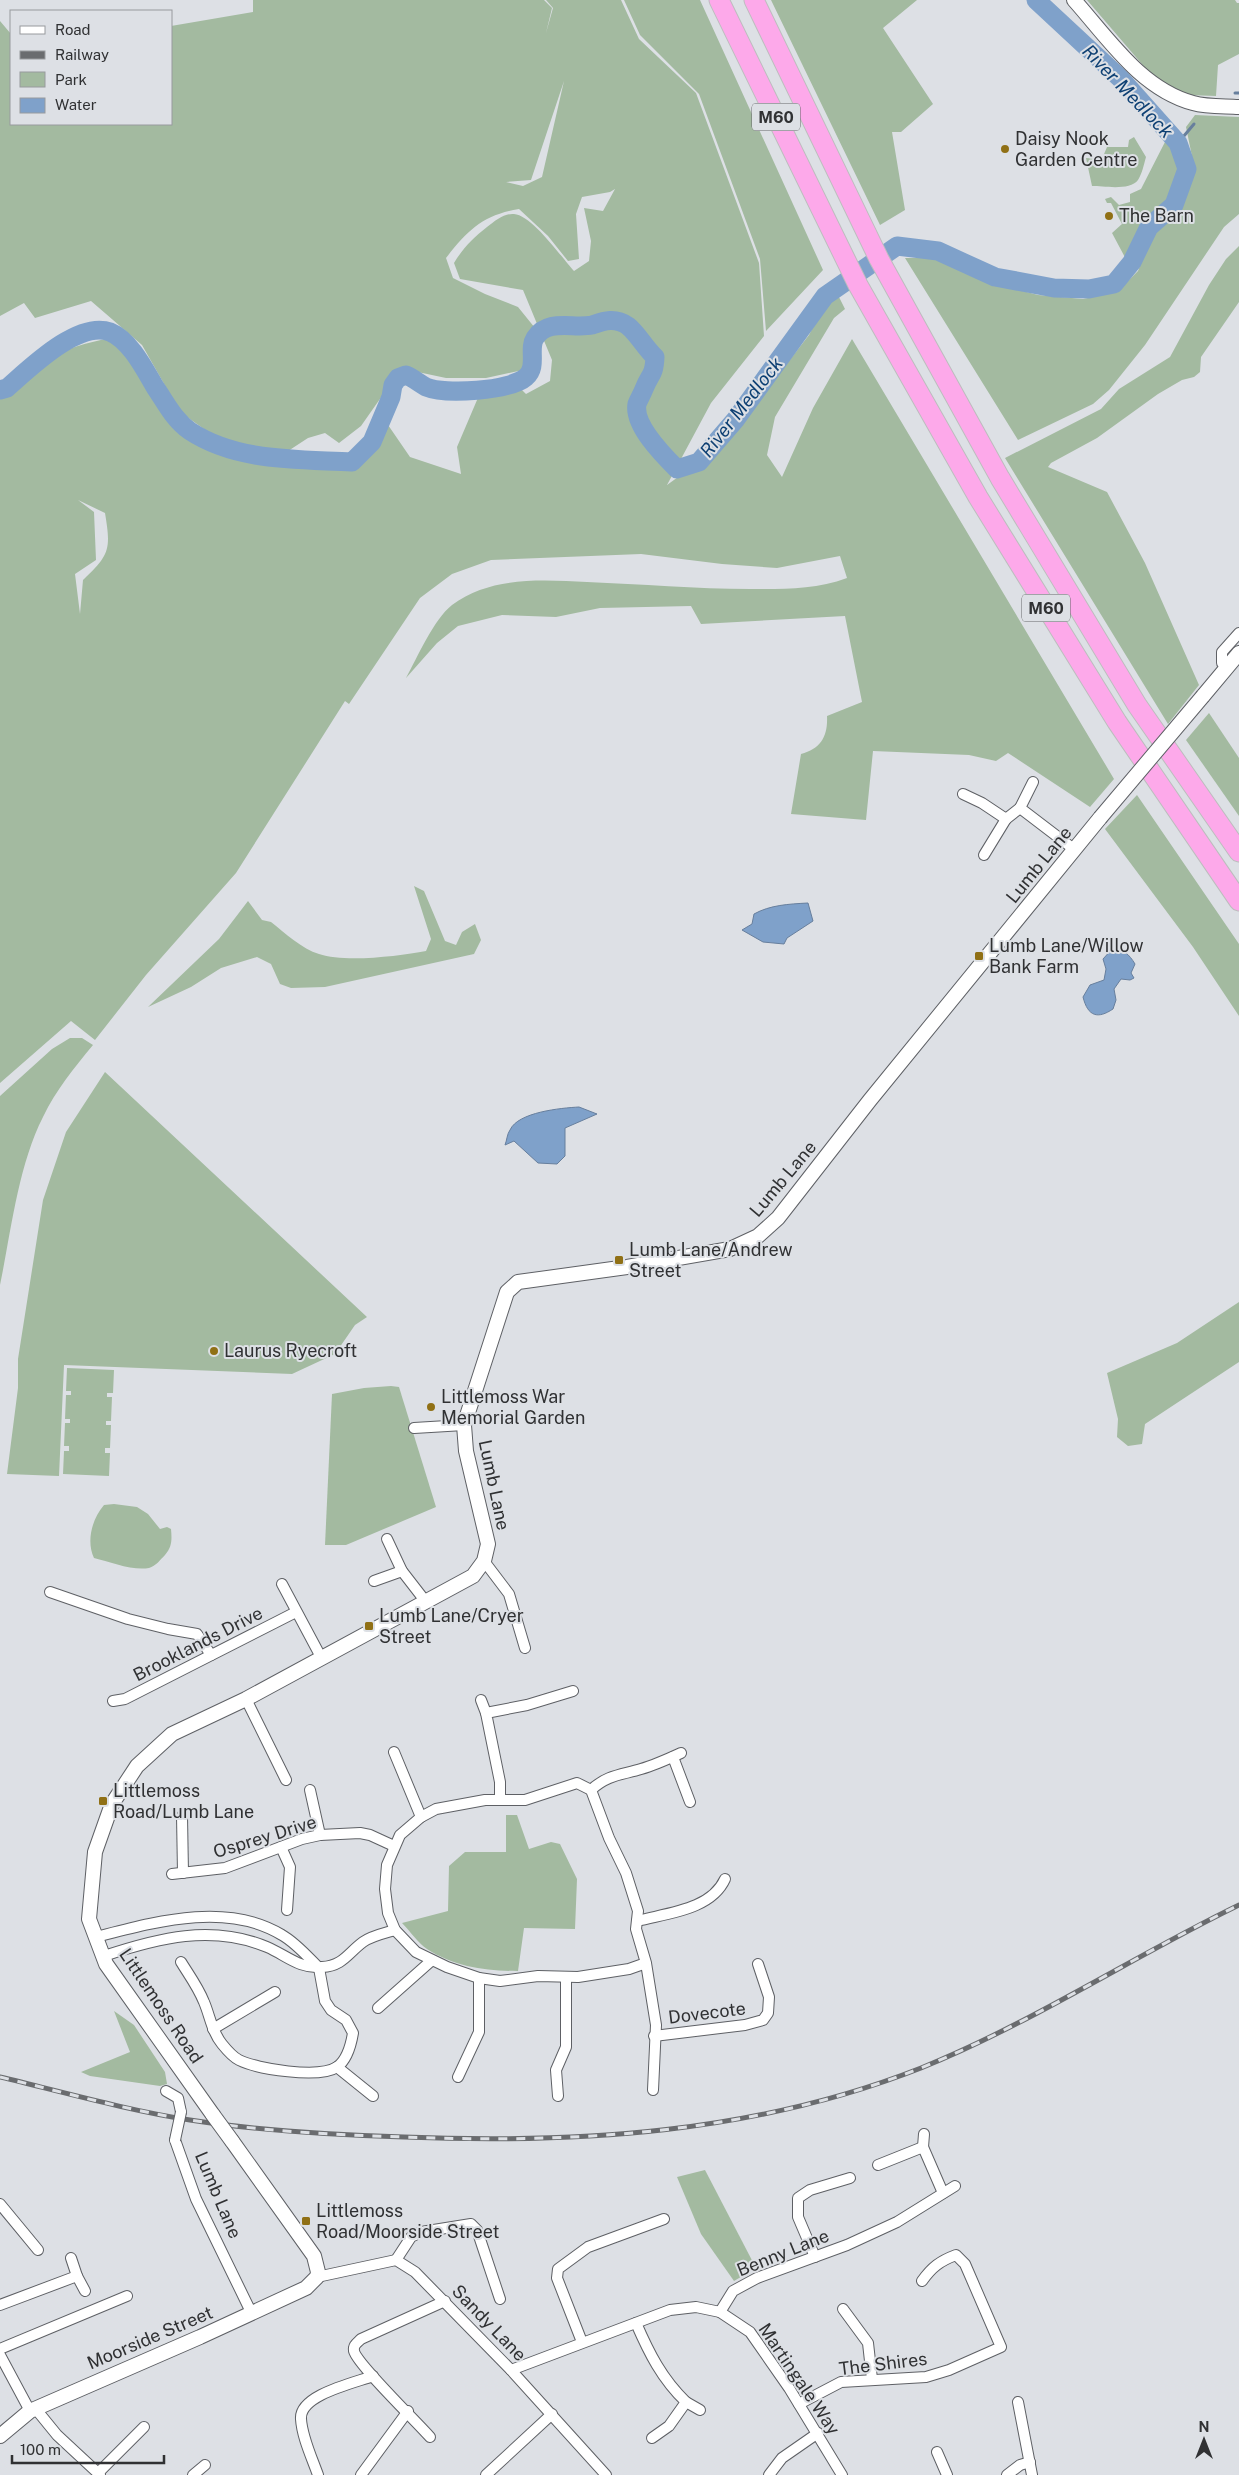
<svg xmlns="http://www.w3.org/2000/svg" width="1239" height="2475" viewBox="0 0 1239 2475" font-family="'Public Sans',sans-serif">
	<rect width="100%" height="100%" fill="#dde0e5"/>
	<!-- green -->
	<g fill="#a3baa0" fill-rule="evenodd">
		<path d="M253,0H544L552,8L546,33L553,8L546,0H621L639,39L696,93L759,263L764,336L711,403L667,485L685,472L703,465L759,400L809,335L825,303L838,295L845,309L834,318L775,417L767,455L782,477L813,408L852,339L1114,779L1090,807L1008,753L996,761L969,755L873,751L866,820L791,814L801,754C821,749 828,736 827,716L862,702L845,616L701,624L691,606L600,608L556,617L502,615L458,626L437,643L406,678C417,658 434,619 452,605C491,576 542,580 587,582C641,584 696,589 750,589C783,589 815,590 847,578L840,556L777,568L722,564L641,554L491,560L452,574L420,598L349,704L345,701L236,873L146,975L95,1040L71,1021L0,1083V395C21,391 30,373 46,361C65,348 87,343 109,338L126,351L177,432L221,452L280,464H352L376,445L386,422L410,457L461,474L457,447L480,393L517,385L526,394L550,381L552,360L523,290L460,279L454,263C463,248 473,238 487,227C495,221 504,213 514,214C532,215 562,258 574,271L589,261L591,241L584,208L603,211L615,189L610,192L582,197L576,214L579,259L568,261L548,236L519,209C483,215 468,230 446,258L453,278L485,294L518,307L535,328L526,340L523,370L486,378H446L413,371L396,376L361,426L339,443L325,433L308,438L285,453L221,441L180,412L142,345L91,301L35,318L24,303L0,316V21L11,34V124H171V26L253,12ZM564,81L542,177L523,186L506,182L531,180ZM78,500L105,513C111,549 110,555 83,580L80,614L75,574L96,560L94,512Z"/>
		<path d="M624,0H700L823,270L766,331L760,259L699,94L640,35Z"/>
		<path d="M771,0H917L883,28L933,104L901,132H892L905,210L880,225Z"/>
		<path d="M1087,0H1235L1237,3H1239V54L1218,65L1216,96L1188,95L1153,77Z"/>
		<path d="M1195,115L1239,117V214L1224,227L1145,345L1109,390L1093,404L1018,440L905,258H938L989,282L1038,295L1083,299L1117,292L1138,271L1153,232L1179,211L1195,171L1186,127Z"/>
		<path d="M1134,137L1146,157C1144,164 1142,174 1138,180C1130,191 1104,186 1092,186L1086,158L1102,159L1107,147H1128L1129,140Z"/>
		<path d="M1170,138C1180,158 1185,181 1169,201C1160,211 1150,219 1143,231C1137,240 1133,252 1128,263L1112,233L1122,224L1111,203H1107L1105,199L1111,197L1119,205L1130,202V194L1141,189L1166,140Z"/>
		<path d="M1239,246V302L1201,357L1200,372L1194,377L1182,380L1158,394L1097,438L1051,463L1048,467L1107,492L1145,563L1199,685L1168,724L1005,458L1101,409L1119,389L1170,357L1209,285L1226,259Z"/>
		<path d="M1209,713L1239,758V816L1186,740Z"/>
		<path d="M1137,795L1239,944V1016L1193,947L1105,829Z"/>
		<path d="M414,886L424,891L445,941L456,945L462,932L475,924L481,940L474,954L325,987L291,988L280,984L271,964L257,957L221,968L191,987L148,1007L219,939L248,901L262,920L271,922C285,933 302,949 319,954C345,963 399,956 426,951L431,939Z"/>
		<path d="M70,1038H82L93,1045C74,1068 56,1090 43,1117C18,1166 11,1232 0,1285V1096L52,1049Z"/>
		<path d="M105,1072L367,1317L355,1325L335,1354L292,1374L64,1365L59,1476L7,1474L18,1388V1359L43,1200L66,1132Z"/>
		<path d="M1239,1302V1362L1145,1424L1142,1444L1128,1446L1117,1437L1118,1419L1107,1373L1177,1343Z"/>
		<path d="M67,1368L114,1370L113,1393H107V1397H112L111,1421H106V1425H111L110,1448H105V1453H110L109,1476L63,1474L64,1451H69V1446H64L65,1423H70V1419H65L66,1395H71V1391H66Z"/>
		<path d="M391,1386L399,1387L436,1507L346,1545H325L332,1394L364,1388Z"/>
		<path d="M114,1504L137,1507L148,1514L160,1529L167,1527L171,1529C172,1540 172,1547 165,1555C160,1560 156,1566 149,1568C133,1571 110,1562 94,1558C86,1541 92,1519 104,1505Z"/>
		<path d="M506,1815H517L529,1849L551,1842L560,1844L577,1879L575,1929L524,1928L518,1971C486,1971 455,1967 427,1949C418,1943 410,1931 402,1923L448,1911L449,1866L465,1852H506Z"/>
		<path d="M114,2011L134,2025L165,2072L167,2084L160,2086L90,2076L81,2072L130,2052Z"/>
		<path d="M705,2170L756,2268L734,2281L701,2234L677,2177Z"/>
	</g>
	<!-- water -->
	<g fill="#7fa1ca" stroke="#677f9d">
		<path d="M808,903L813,921L787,938L784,944L763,942L742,930L752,924L754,914C770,905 789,904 808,903Z"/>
		<path d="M1113,948C1124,950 1129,954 1135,964L1131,973L1134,978L1130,980L1121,979L1114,989L1116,1000L1113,1009C1098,1019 1088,1017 1083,997L1090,985L1104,980L1106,969L1103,959Z"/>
		<path d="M579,1107L597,1114L565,1128V1156L557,1164L538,1163L514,1141L505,1145C507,1140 507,1134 510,1130C518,1112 561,1108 579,1107Z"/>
	</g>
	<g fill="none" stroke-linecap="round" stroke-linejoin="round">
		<!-- stream -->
		<g stroke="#677f9d" stroke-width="3">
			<path d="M1235,93H1239"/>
			<path d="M1178,143L1194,124"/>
		</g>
		<!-- river -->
		<path stroke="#7fa1ca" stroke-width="19" d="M0,390L7,388C29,369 78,320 110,332C130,340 145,370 155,387C166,403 174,420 190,431C237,462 298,459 352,462L372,442L391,397L393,385L398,378L406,375C413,378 419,383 426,387C445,395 510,391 526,377C538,367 528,349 535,338C548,318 573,329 592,325C604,321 615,317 628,326C638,334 645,348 655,357C654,377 650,373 644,389C642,394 639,399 637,404C633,425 663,455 677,469L699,462L736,419L825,296L897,246L938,251L995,277L1054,288L1089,289L1114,284L1132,262L1149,227L1174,205L1187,169L1178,143L1121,79L1036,0"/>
		<!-- street casing -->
		<g stroke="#5e6065" stroke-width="12">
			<g id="street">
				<path d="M1227,667L1222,663V652L1239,633"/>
				<path d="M1033,782L1020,808L1075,850"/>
				<path d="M963,794L982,803L1006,819L1020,808"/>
				<path d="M984,855L1006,819"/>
				<path d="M414,1428L464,1425"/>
				<path d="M387,1539L402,1571L426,1602"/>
				<path d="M484,1561L509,1594L525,1648"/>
				<path d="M374,1581L402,1571"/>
				<path d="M282,1584L322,1659"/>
				<path d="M50,1592L128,1619L168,1629L197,1634L211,1655"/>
				<path d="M246,1699L286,1780"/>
				<path d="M481,1700L486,1713"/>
				<path d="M113,1701L125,1699L296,1612"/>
				<path d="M394,1752L421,1817"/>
				<path d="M673,1757L690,1802"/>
				<path d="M310,1790L320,1835"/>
				<path d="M591,1790C607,1775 621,1775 641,1769C655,1765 668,1759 681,1753"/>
				<path d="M500,1800V1782L486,1713L527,1705L573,1691"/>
				<path d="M182,1816L183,1873"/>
				<path d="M281,1847L290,1867L287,1910"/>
				<path d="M172,1874L225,1868L302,1839L320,1835L360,1833L370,1835L394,1846"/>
				<path d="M637,1921C667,1913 711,1910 725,1879"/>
				<path d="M96,1937C155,1922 226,1901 282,1935C296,1943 308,1957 319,1968"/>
				<path d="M104,1956C158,1938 212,1924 267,1947C286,1955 299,1969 322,1967C343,1966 348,1953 363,1942C371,1936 385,1933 395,1930"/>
				<path d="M181,1962C189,1975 198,1987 204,2002C210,2016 212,2032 222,2044C226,2049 233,2057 239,2060C257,2069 319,2079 337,2067C347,2060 351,2045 353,2033L346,2020L331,2010L325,2001L319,1968"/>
				<path d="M646,1963L629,1969L578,1977L538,1976L500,1981L479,1978L447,1967L416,1952L395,1930L388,1913L385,1889L387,1865L400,1835L421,1817L436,1809L485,1800H525L577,1783L591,1790L609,1838L626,1873L638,1911L636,1929L646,1963L656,2025L653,2090"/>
				<path d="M378,2008L431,1961"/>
				<path d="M213,2029L275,1992"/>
				<path d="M654,2036L745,2025L763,2020L768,2013L769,1997L758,1964"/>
				<path d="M337,2067L373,2096"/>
				<path d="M458,2077L479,2032V1978"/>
				<path d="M166,2091L178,2098L181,2112"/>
				<path d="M558,2096L556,2070L566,2047V1977"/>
				<path d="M175,2140L196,2199L252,2314"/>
				<path d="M923,2147L924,2134"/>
				<path d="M878,2165L923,2147L943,2193"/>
				<path d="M0,2204L38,2250"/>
				<path d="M815,2257L798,2217V2198L810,2190L850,2178"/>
				<path d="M396,2260L411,2237L421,2232L471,2224L477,2230L500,2299"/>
				<path d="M77,2276L85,2291"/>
				<path d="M317,2277L396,2260L415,2272L511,2370L606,2475"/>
				<path d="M0,2305L77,2276L71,2258"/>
				<path d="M843,2309L868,2343L872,2379"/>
				<path d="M720,2312L750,2332L789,2388L842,2475"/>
				<path d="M636,2323C649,2353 662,2379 686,2402L669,2426L652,2438"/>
				<path d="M582,2342L557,2278L558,2269L588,2247L664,2219"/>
				<path d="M0,2349L127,2296"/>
				<path d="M0,2355L30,2411"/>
				<path d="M511,2370L670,2310L696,2307L720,2312L733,2291L757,2278L847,2245L897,2222L955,2186"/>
				<path d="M686,2402L700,2410"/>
				<path d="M1018,2402L1032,2475"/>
				<path d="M799,2404L841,2382L926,2377L949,2370L1001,2347L965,2264L956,2255C940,2261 932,2267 922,2281"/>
				<path d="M35,2408L57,2435L100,2475"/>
				<path d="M430,2437C417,2422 357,2364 354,2351C353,2345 357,2343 361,2339L445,2301"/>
				<path d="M937,2452L947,2475"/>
				<path d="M98,2473L144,2427"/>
				<path d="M193,2475L205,2465"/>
				<path d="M318,2475C312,2458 302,2437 301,2419C299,2395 354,2383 373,2376"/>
				<path d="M361,2475L408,2411"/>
				<path d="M486,2475L552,2414"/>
				<path d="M769,2475L782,2458L818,2433"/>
				<path d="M1007,2475L1020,2465L1030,2462"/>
			</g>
		</g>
		<!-- secondary casing -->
		<g stroke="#5e6065" stroke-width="16">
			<g id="secondary">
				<path d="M1074,0C1108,38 1141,89 1193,103C1207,107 1224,106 1239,107"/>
				<path d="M1203,696L1239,653"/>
				<path d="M213,2115L106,1964L89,1919L95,1852L112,1804L137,1766L172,1734L246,1699L473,1576L484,1561L488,1544L466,1451L464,1425L507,1292L518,1282L627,1267L730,1249L758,1236L778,1218L870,1100L1100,818"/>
				<path d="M0,2436L30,2411L200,2337L306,2288L317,2277L318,2272L314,2256L232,2141"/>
			</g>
		</g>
		<!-- highway casing -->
		<g stroke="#bdbdbe" stroke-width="21">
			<g id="highway">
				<path d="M719,0L858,285L978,497L1117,722L1239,901"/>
				<path d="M754,0L879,259L1000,478L1137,705L1239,852"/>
			</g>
		</g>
		<!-- street -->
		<use href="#street" stroke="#fff" stroke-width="10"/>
		<!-- secondary -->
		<use href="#secondary" stroke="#fff" stroke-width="14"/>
		<!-- highway -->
		<use href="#highway" stroke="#fda9ea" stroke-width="19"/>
		<!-- rail casing -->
		<g stroke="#6a6c6f" stroke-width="5">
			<path id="rail" d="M0,2077C63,2092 126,2110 190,2120C261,2131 333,2135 404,2137C579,2144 756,2133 921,2068C1032,2023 1132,1957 1239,1905"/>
		</g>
		<!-- rail -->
		<use href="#rail" stroke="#dde0e5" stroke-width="3" stroke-dasharray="9" stroke-linecap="butt"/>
		<!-- street-bridge casing -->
		<g stroke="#5e6065" stroke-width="12" stroke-linecap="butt">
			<path id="street-bridge" d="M175,2140L181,2112"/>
		</g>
		<!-- secondary-bridge casing -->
		<g stroke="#5e6065" stroke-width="16" stroke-linecap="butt">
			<g id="secondary-bridge">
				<path d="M1100,818L1203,696"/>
				<path d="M213,2115L232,2141"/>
			</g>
		</g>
		<!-- street-bridge -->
		<use href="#street-bridge" stroke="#fff" stroke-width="10"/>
		<!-- secondary-bridge -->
		<use href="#secondary-bridge" stroke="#fff" stroke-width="14"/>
	</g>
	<!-- markers -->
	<g fill="#907015" stroke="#dde0e5" stroke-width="2">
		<circle cx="1005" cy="149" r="5"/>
		<circle cx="1109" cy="216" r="5"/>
		<rect x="974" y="951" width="10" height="10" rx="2.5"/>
		<rect x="614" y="1255" width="10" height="10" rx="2.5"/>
		<circle cx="214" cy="1351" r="5"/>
		<circle cx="431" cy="1407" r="5"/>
		<rect x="364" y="1621" width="10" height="10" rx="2.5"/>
		<rect x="98" y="1796" width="10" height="10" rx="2.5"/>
		<rect x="301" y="2216" width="10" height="10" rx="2.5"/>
	</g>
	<g text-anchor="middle" stroke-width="4" stroke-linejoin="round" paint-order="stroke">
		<!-- shield labels -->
		<g fill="#dde0e5" stroke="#646668" stroke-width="1">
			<rect x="752" y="103.5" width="48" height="27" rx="4"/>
			<rect x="1022" y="594.5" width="48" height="27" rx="4"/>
		</g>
		<g font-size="16" font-weight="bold" fill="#303133">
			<text x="776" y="123">M60</text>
			<text x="1046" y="614">M60</text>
		</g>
		<!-- poi labels -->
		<g font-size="18" fill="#303133" stroke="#dde0e5" text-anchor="start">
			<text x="1015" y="145">Daisy Nook<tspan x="1015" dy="21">Garden Centre</tspan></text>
			<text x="1119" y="222">The Barn</text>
			<text x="989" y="952">Lumb Lane/Willow<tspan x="989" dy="21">Bank Farm</tspan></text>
			<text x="629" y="1256">Lumb Lane/Andrew<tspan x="629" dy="21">Street</tspan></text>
			<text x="224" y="1357">Laurus Ryecroft</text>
			<text x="441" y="1403">Littlemoss War<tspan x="441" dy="21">Memorial Garden</tspan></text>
			<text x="379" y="1622">Lumb Lane/Cryer<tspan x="379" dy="21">Street</tspan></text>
			<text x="113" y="1797">Littlemoss<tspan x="113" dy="21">Road/Lumb Lane</tspan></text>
			<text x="316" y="2217">Littlemoss<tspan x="316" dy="21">Road/Moorside Street</tspan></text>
		</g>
		<!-- street labels -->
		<g font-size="18" fill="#303133" stroke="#dde0e5">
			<text transform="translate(1039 865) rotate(-51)" y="6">Lumb Lane</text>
			<text transform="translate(783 1179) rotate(-50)" y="6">Lumb Lane</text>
			<text transform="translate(494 1485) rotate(78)" y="6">Lumb Lane</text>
			<text transform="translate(198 1644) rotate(-27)" y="6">Brooklands Drive</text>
			<text transform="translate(265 1837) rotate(-17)" y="6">Osprey Drive</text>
			<text transform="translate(161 2006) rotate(56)" y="6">Littlemoss Road</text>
			<text transform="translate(707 2013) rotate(-7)" y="6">Dovecote</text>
			<text transform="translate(218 2195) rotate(67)" y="6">Lumb Lane</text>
			<text transform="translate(783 2253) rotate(-22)" y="6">Benny Lane</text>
			<text transform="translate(489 2323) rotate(46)" y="6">Sandy Lane</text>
			<text transform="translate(150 2338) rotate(-23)" y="6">Moorside Street</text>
			<text transform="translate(883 2364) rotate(-7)" y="6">The Shires</text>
			<text transform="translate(799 2379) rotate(56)" y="6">Martingale Way</text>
		</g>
		<!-- water labels -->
		<g font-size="19" font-style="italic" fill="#0f4174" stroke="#dde0e5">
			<text transform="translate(1128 91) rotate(46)" y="7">River Medlock</text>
			<text transform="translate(741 407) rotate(-52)" y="7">River Medlock</text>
		</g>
	</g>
	<!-- legend -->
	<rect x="10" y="10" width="162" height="115" fill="#dde0e5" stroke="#989a9e"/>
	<rect x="20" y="26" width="25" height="8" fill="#ffffff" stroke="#989a9e"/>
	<text x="55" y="35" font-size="15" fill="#303133">Road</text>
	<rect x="20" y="51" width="25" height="8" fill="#6a6c6f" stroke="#989a9e"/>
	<text x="55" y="60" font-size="15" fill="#303133">Railway</text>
	<rect x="20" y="72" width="25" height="15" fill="#a3baa0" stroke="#989a9e"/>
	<text x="55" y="85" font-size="15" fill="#303133">Park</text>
	<rect x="20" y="98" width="25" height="15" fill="#7fa1ca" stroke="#989a9e"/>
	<text x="55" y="110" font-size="15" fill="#303133">Water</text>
	<!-- north arrow -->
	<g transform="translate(1204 2440)" stroke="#dde0e5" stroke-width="4" paint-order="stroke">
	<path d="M0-4L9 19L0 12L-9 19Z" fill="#303133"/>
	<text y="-8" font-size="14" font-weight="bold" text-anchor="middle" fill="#303133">N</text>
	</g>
	<!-- scale -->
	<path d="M12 2455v8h152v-8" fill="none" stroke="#303133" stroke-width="2.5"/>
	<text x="20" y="2455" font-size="15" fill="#303133" stroke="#dde0e5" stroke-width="4" paint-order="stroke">100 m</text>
</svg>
